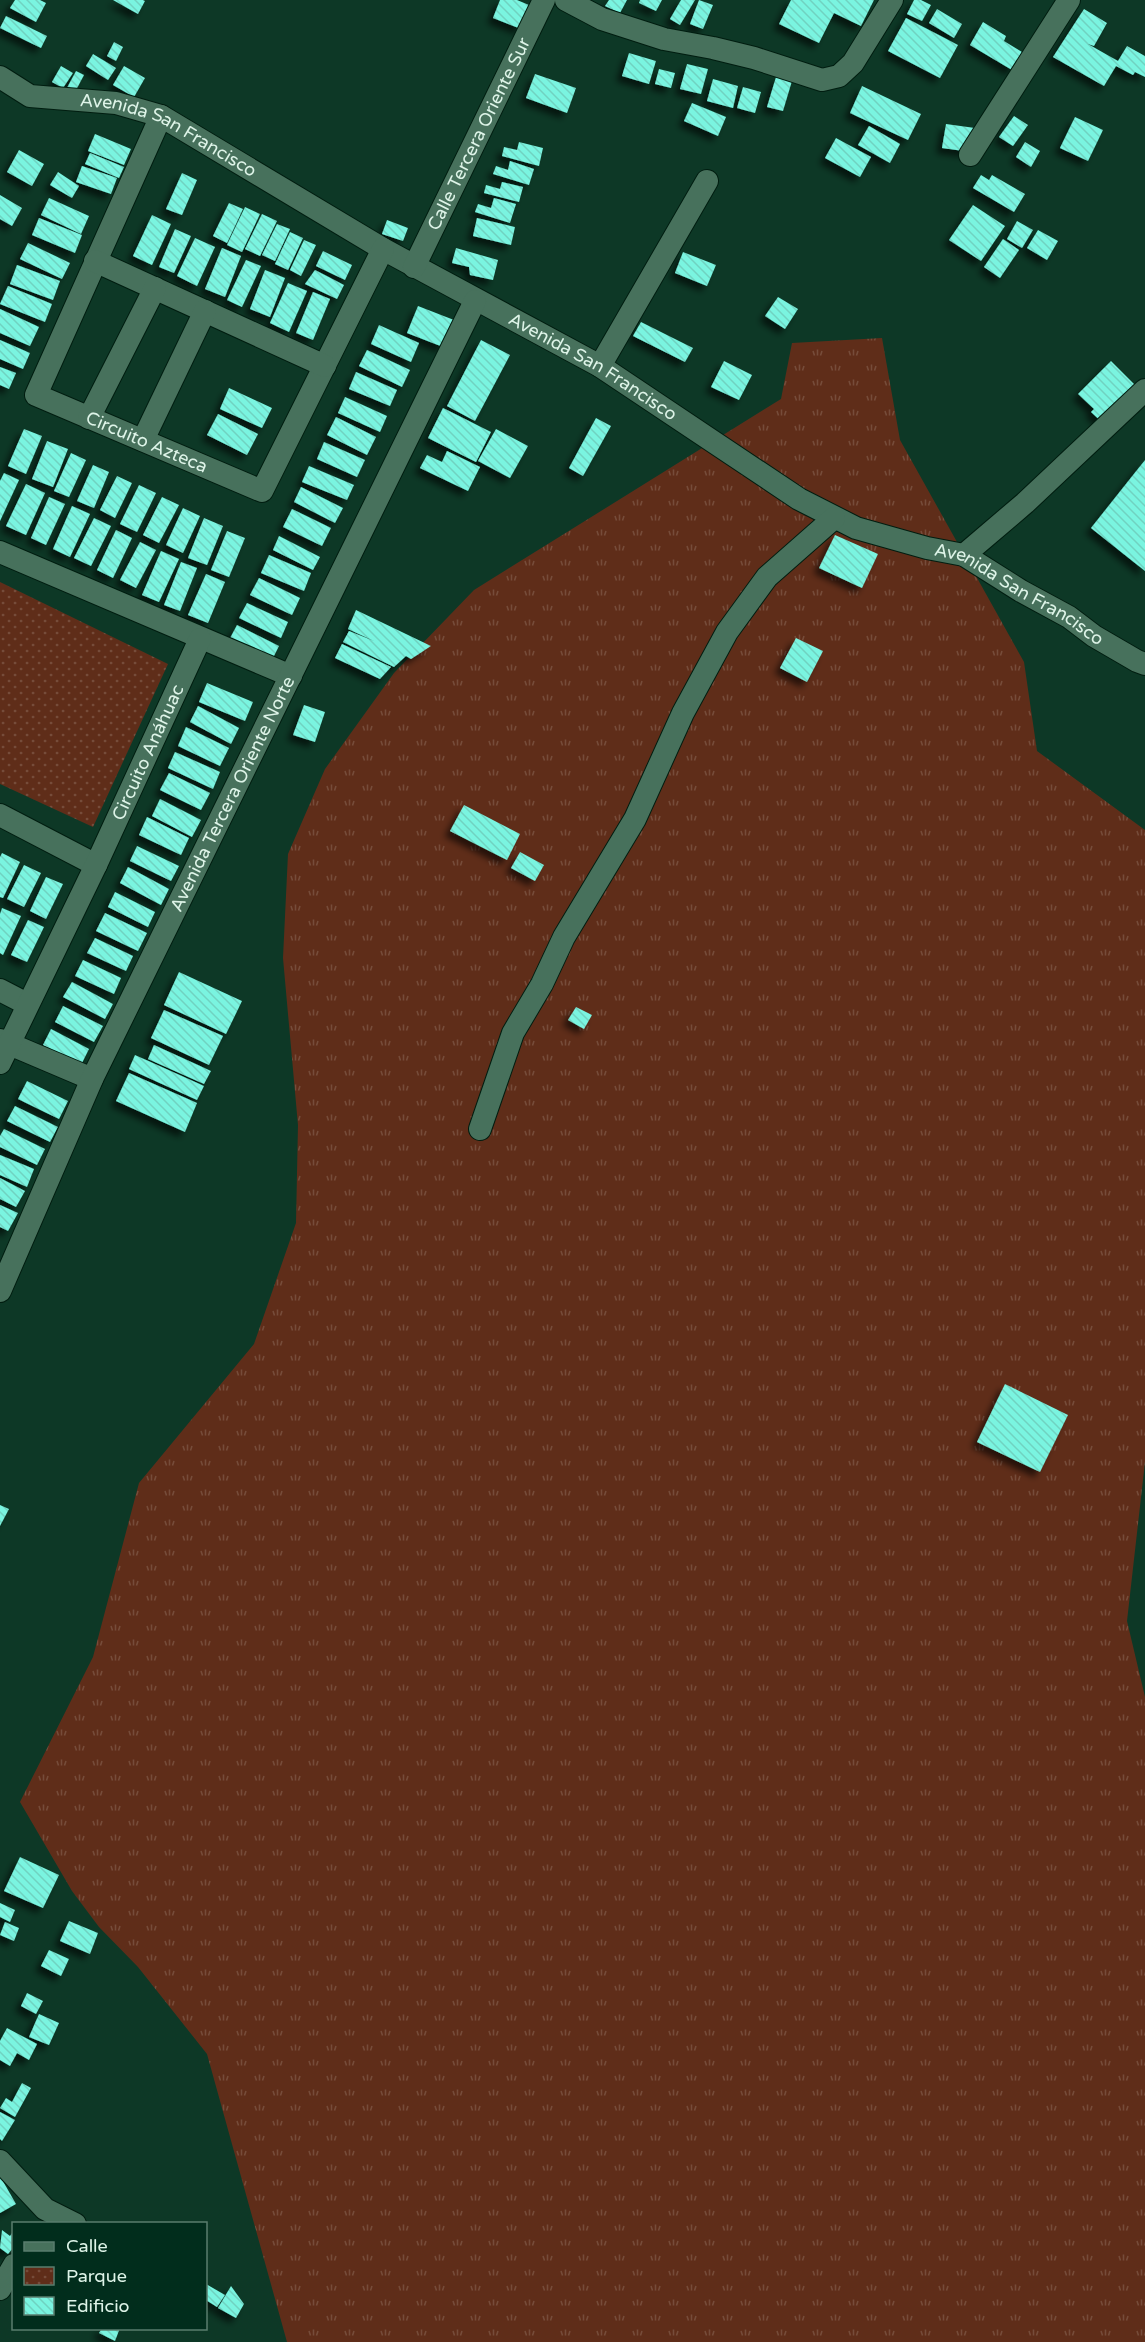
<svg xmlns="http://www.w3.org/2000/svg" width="1145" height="2342" viewBox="0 0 1145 2342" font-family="'Varela Round',sans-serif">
	<defs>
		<pattern id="grass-tufts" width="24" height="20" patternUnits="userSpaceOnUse" patternTransform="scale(1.5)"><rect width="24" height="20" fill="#5f2d19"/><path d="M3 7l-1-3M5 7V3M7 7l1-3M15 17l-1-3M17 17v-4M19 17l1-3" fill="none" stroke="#764c3a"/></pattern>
		<pattern id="park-dots" width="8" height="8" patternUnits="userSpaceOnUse" patternTransform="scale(1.5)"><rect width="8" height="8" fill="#5f2d19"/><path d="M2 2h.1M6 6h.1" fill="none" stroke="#764c3a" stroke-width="1.8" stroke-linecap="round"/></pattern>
		<pattern id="building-back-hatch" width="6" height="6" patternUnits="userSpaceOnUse" patternTransform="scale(1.5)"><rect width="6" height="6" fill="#7af4e0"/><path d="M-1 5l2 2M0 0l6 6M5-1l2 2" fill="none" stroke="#6fd2c1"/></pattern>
		<filter id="shadow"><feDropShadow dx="-5.5" dy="5.5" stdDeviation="3" flood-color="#0009"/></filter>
	</defs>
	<rect width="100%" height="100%" fill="#0d3826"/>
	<!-- grass -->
	<path fill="url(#grass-tufts)" d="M882,338L900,440L1024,662L1037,751L1145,830V1462L1127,1621L1145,1697V2342H287L207,2054L138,1967L99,1927L72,1891L20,1802L93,1657L139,1483L254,1344L296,1223L298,1125L283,958L288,854L325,769L394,673L474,590L781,399L792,343Z"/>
	<!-- park -->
	<path fill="url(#park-dots)" d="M0,582L168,664L93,827L0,784Z"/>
	<!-- building -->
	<g fill="url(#building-back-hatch)" filter="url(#shadow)">
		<path d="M15,0H40L46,3L36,22L10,8Z"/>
		<path d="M113,0H143L145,1L138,14Z"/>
		<path d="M500,0H517L529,5L521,29L493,18Z"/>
		<path d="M609,0H627L620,13L605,6Z"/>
		<path d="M640,0H662L656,11L639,3Z"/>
		<path d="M681,0H695L680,25L670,19Z"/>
		<path d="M699,0L713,5L703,29L690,24Z"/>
		<path d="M791,0H874L861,26L834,13L819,43L779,24Z"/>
		<path d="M914,0H921L931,5L922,21L907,14Z"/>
		<path d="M937,9L962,24L954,38L929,23Z"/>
		<path d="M1084,9L1107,23L1094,46L1088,44L1118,61L1127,46L1145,56V77L1135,72L1133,75L1116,66L1104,86L1053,57Z"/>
		<path d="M6,16L47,36L41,48L0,28Z"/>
		<path d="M906,18L958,45L940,78L888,51Z"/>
		<path d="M983,22L1006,36L1004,41L1022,52L1012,70L970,45Z"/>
		<path d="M114,42L123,47L116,61L107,56Z"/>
		<path d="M629,53L656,61L649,84L622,76Z"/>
		<path d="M93,54L116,68L108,80L86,66Z"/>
		<path d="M687,64L708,69L701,94L680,89Z"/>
		<path d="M61,66L73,73L63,88L52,82Z"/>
		<path d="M124,66L145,78L134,97L113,85Z"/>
		<path d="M659,69L675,73L671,88L655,84Z"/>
		<path d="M76,71L84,75L75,92L67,88Z"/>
		<path d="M535,74L576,88L567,113L526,98Z"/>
		<path d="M776,77L792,81L783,111L767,107Z"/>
		<path d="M713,79L738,86L733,108L707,101Z"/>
		<path d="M862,86L921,114L908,140L850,113Z"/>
		<path d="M743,87L761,92L755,113L737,108Z"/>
		<path d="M692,103L726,117L718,136L684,121Z"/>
		<path d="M1014,116L1028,125L1013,146L999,137Z"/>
		<path d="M1075,117L1103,130L1088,161L1060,148Z"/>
		<path d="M946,124L975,128L971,152L942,148Z"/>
		<path d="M869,126L900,144L890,163L858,145Z"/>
		<path d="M95,134L131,149L124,165L88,151Z"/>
		<path d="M836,138L871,157L860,177L825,158Z"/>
		<path d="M519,142L543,148L539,166L502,156L504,147L517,150Z"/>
		<path d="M1025,142L1040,151L1031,167L1016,157Z"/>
		<path d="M19,150L44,164L32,186L7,172Z"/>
		<path d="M90,153L124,167L119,178L85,164Z"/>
		<path d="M510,161L534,169L529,185L493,174L496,166L508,170Z"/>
		<path d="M82,166L117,178L111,194L76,182Z"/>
		<path d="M58,172L79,186L72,198L50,185Z"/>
		<path d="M182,173L197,180L182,215L166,209Z"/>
		<path d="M981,175L989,180L992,175L1025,194L1014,212L973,188Z"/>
		<path d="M502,182L523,187L519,202L484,193L486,185L500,189Z"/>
		<path d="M0,195L22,208L12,226L0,219Z"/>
		<path d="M49,198L89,216L81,234L41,215Z"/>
		<path d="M494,198L516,204L510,223L475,212L478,204L491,208Z"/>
		<path d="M229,203L243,209L227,243L213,236Z"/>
		<path d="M973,205L1005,226L981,261L949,240Z"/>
		<path d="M245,207L260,214L242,252L227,245Z"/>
		<path d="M262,214L277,221L260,256L245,249Z"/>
		<path d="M152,215L171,224L152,265L133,256Z"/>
		<path d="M39,218L82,235L75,253L32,235Z"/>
		<path d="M477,218L515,227L511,245L473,236Z"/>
		<path d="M387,220L408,228L403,241L382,234Z"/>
		<path d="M1017,221L1033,230L1022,248L1007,239Z"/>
		<path d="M277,224L290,229L275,261L262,255Z"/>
		<path d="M175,229L191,236L174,273L159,267Z"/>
		<path d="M1038,230L1058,241L1047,260L1027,248Z"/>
		<path d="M290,232L303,238L288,270L275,264Z"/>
		<path d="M195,238L215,247L197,286L177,276Z"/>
		<path d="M1003,239L1019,250L1000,278L984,267Z"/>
		<path d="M304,240L316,245L301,276L290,270Z"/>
		<path d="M28,243L70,263L62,279L20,259Z"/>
		<path d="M222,248L241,256L225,297L205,289Z"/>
		<path d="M456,248L498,260L493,280L470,275L469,267L452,263Z"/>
		<path d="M323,251L352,265L345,280L316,266Z"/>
		<path d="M683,252L716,265L707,286L675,273Z"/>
		<path d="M246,260L261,266L242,307L227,300Z"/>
		<path d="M17,265L60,281L53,300L10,284Z"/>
		<path d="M265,270L285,278L270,317L250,309Z"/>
		<path d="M315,270L344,285L337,299L305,284Z"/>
		<path d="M288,283L307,291L289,332L270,323Z"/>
		<path d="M8,286L52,304L45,322L0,304Z"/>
		<path d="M313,292L330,299L313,340L296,333Z"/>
		<path d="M778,297L798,309L785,329L765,316Z"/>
		<path d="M418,306L454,320L443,347L407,333Z"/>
		<path d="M0,309L39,327L30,346L0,333Z"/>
		<path d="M641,322L693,348L685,362L633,336Z"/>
		<path d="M379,325L419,343L411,362L371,344Z"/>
		<path d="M0,340L30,353L23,369L0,359Z"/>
		<path d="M481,340L510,355L475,421L447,406Z"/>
		<path d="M367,350L410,370L402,387L359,366Z"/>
		<path d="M724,361L752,375L739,400L711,387Z"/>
		<path d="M1111,361L1140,390L1105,425L1091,412L1094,409L1078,394Z"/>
		<path d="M0,367L16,373L9,389L0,385Z"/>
		<path d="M356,372L397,390L390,406L349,389Z"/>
		<path d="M229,388L272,408L262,428L220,409Z"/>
		<path d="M345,397L387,416L380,432L338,413Z"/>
		<path d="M443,408L491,432L476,462L428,438Z"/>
		<path d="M218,414L258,434L247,455L207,435Z"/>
		<path d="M336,417L376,437L367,455L327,435Z"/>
		<path d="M596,418L611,426L583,476L569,468Z"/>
		<path d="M24,429L42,436L26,474L8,466Z"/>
		<path d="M496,429L528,446L510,478L478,461Z"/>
		<path d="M47,441L68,449L53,487L32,479Z"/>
		<path d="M324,442L365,460L357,477L317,459Z"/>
		<path d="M447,451L480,467L468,491L420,468L427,455L442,462Z"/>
		<path d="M71,453L86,460L69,497L54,491Z"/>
		<path d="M1145,460V571L1091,528Z"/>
		<path d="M93,465L109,472L94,508L77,501Z"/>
		<path d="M309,466L354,485L347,500L302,482Z"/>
		<path d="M4,473L19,480L0,521V481Z"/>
		<path d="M117,476L132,483L115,518L100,510Z"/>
		<path d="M26,484L45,493L26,535L6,526Z"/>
		<path d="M139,485L156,493L137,532L120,524Z"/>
		<path d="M301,487L343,508L335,523L294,502Z"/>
		<path d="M49,497L65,504L46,545L31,538Z"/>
		<path d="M162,497L179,505L159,543L143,535Z"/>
		<path d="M72,506L90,514L70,557L53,549Z"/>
		<path d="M183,508L200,516L183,553L166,545Z"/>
		<path d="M292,509L331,528L322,546L283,527Z"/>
		<path d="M94,518L111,526L91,566L74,558Z"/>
		<path d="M204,518L223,526L207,565L188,558Z"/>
		<path d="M116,530L132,538L113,578L97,570Z"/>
		<path d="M227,531L245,538L229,577L211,570Z"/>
		<path d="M835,535L878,554L862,588L819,568Z"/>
		<path d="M279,536L320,557L313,570L273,550Z"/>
		<path d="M140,542L156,550L136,588L120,580Z"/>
		<path d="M161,551L179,559L159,602L142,595Z"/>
		<path d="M269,555L311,573L304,591L261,573Z"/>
		<path d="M181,562L197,568L180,611L164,605Z"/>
		<path d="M206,574L225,582L208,623L188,615Z"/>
		<path d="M259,578L300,598L292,615L250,595Z"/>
		<path d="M247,603L288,622L281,638L239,618Z"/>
		<path d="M356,610L431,646L411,659L406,656L394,667L343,642L349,631L374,641L348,629Z"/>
		<path d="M237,625L279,646L270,664L227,644Z"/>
		<path d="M796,638L823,651L807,682L780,668Z"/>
		<path d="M342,644L391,667L380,679L335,658Z"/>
		<path d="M207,683L253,702L245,721L199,702Z"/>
		<path d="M304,705L325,712L315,742L293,735Z"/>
		<path d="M198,706L239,728L231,744L190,722Z"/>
		<path d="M186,727L229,748L220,766L178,746Z"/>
		<path d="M175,752L220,772L213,789L168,768Z"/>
		<path d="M169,773L210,793L201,810L160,790Z"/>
		<path d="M160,799L201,820L192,837L152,816Z"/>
		<path d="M464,805L520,834L507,860L450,831Z"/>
		<path d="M147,817L189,838L181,855L139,835Z"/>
		<path d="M137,846L179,866L171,881L130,861Z"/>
		<path d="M520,852L544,865L535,881L511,868Z"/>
		<path d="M2,853L20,862L3,898L0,897V857Z"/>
		<path d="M24,865L41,873L24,907L7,899Z"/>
		<path d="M128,867L169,889L161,905L120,883Z"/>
		<path d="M46,877L63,884L46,919L30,911Z"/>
		<path d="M115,892L155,912L148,927L108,907Z"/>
		<path d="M2,908L21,916L3,955L0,953V914Z"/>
		<path d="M105,913L147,933L138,951L96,931Z"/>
		<path d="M28,920L44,927L27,962L11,955Z"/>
		<path d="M95,938L133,956L126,971L87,953Z"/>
		<path d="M83,960L121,978L114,994L75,976Z"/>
		<path d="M179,972L242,1001L226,1034L164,1005Z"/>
		<path d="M72,982L113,1004L105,1019L63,997Z"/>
		<path d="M63,1006L103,1026L94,1042L55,1022Z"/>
		<path d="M576,1007L592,1015L584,1029L568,1020Z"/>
		<path d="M164,1010L223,1036L209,1065L151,1038Z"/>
		<path d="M51,1029L89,1049L81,1065L43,1045Z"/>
		<path d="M154,1045L211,1071L204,1084L148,1059Z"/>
		<path d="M135,1055L204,1086L197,1100L129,1069Z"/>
		<path d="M129,1073L197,1103L185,1132L116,1101Z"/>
		<path d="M27,1081L68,1101L59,1119L18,1099Z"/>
		<path d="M15,1106L58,1127L50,1142L7,1121Z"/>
		<path d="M4,1129L45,1149L37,1165L0,1147V1136Z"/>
		<path d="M0,1155L34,1169L27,1187L0,1175Z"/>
		<path d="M0,1178L25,1191L16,1207L0,1199Z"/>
		<path d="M0,1205L18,1213L8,1231L0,1227Z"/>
		<path d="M1005,1384L1068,1415L1040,1472L977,1442Z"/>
		<path d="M0,1505L9,1509L0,1526Z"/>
		<path d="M20,1857L59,1875L43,1908L4,1891Z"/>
		<path d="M0,1903L15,1910L10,1922L0,1917Z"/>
		<path d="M69,1921L98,1933L90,1954L60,1941Z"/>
		<path d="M5,1922L19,1928L14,1941L0,1935Z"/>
		<path d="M49,1950L69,1959L61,1976L41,1966Z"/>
		<path d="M27,1993L43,2001L36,2014L21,2006Z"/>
		<path d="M39,2014L59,2023L49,2045L29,2037Z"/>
		<path d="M7,2028L37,2044L29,2060L17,2053L10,2066L0,2060V2041Z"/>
		<path d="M22,2083L31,2088L15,2117L0,2108L6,2098L12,2102Z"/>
		<path d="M0,2112L15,2120L2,2141L0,2139Z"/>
		<path d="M0,2176L16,2204L0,2213Z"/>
		<path d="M2,2230L10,2236L14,2230V2247L8,2254L0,2248Z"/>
		<path d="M206,2284L225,2295L217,2307L206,2300Z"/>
		<path d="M231,2286L244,2304L236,2318L218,2308Z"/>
		<path d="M102,2328H120L115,2341L99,2333Z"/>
	</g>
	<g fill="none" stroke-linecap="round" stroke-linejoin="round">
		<!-- minor casing -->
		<g stroke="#001d10" stroke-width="24">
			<g id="minor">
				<path d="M566,0L602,19L664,39L713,48L754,58L822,80L839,76L853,63L892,0"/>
				<path id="s1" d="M0,77L30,96L116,103L161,116L383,249L600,366L799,499L856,528L927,548L964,555L1021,591L1069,617L1094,636L1137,661L1145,664"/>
				<path id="s2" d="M161,116L36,395L262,491L383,249"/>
				<path d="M970,155L1069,0"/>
				<path d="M95,261L325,366"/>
				<path id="s3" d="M414,267L544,0"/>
				<path d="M600,366L707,181"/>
				<path d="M89,418L155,288"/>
				<path d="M143,440L205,311"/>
				<path d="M0,552L291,676"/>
				<path d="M964,555L1025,503L1145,390"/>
				<path d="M0,815L96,865"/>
				<path d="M0,990L27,1004"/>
				<path d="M0,1040L92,1079"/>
				<path id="s4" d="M0,1063L96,865L200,639"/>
				<path d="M480,1129L513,1033L542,984L564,937L635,819L683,713L727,632L767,577L834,518"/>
				<path id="s5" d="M0,1291L92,1079L475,301"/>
				<path d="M0,2161L45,2209L75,2224"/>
				<path d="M0,2289L14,2265"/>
			</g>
		</g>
		<!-- minor -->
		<use href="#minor" stroke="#47715c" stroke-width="22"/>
	</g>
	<g text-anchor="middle" stroke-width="6" stroke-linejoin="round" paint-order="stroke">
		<!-- street labels -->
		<g font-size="18" fill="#def4e8" stroke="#012d1c">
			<text dy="6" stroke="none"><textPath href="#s3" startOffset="148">Calle Tercera Oriente Sur</textPath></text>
			<text dy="6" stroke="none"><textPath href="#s1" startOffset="182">Avenida San Francisco</textPath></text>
			<text dy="6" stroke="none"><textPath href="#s1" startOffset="668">Avenida San Francisco</textPath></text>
			<text dy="6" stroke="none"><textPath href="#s2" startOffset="426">Circuito Azteca</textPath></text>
			<text dy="6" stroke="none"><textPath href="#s1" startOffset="1155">Avenida San Francisco</textPath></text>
			<text dy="6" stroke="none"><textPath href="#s4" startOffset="344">Circuito Anáhuac</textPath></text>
			<text dy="6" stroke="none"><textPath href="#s5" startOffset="549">Avenida Tercera Oriente Norte</textPath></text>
		</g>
	</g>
	<!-- legend -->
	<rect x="12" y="2222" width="195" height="108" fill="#012d1c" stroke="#597d6e" stroke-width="1.5"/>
	<rect x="24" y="2242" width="30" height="9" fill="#47715c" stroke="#597d6e" stroke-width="1.5"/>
	<text x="66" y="2252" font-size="18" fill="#def4e8">Calle</text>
	<rect x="24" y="2267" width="30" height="18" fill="url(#park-dots)" stroke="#597d6e" stroke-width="1.5"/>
	<text x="66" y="2282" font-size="18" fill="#def4e8">Parque</text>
	<rect x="24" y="2297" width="30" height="18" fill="url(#building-back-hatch)" stroke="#597d6e" stroke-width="1.5"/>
	<text x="66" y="2312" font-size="18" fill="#def4e8">Edificio</text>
</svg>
